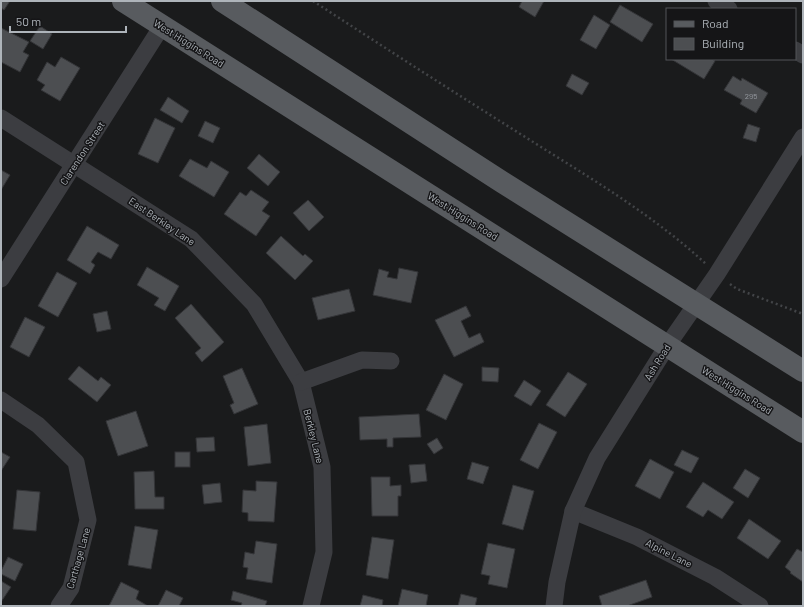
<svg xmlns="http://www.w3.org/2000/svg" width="804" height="607" viewBox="0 0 804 607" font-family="Barlow,sans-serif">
	<rect width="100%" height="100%" fill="#1a1b1c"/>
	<!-- building -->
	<g fill="#4c4e51" stroke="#343538">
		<path d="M1,1H10L4,10L1,8Z"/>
		<path d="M522,1H544L535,17L519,7Z"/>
		<path d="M620,5L653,24L642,42L610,22Z"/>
		<path d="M594,15L610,25L596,49L580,40Z"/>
		<path d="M40,26L52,34L43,49L30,41Z"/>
		<path d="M1,28L29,42L23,52L29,55L20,72L1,62Z"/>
		<path d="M61,57L80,68L60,101L41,90L45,85L37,80L47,62L55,67Z"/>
		<path d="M671,59H712L715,61L704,79Z"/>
		<path d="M572,74L589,83L582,95L566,86Z"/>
		<path d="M733,76L741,81L742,78L768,93L756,113L740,104L742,100L724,90Z"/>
		<path d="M168,97L189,111L182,123L160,110Z"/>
		<path d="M155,118L175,128L158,163L138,154Z"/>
		<path d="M205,121L220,128L213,143L198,136Z"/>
		<path d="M748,124L760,128L756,142L743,138Z"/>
		<path d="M259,154L280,172L268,186L247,168Z"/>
		<path d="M190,159L207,168L211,161L229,172L214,197L179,176Z"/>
		<path d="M1,170L10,175L1,190Z"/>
		<path d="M251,190L269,202L262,211L270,216L256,236L224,214L240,192L246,196Z"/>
		<path d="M308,200L324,217L309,231L293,213Z"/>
		<path d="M87,226L119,245L111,259L98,252L91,262L95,265L90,274L67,260Z"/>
		<path d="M281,236L303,256L305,254L313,261L295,280L266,253Z"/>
		<path d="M147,267L179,286L165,311L154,305L159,298L137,285Z"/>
		<path d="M399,268L418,272L411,303L373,295L379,269L389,272L387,277L397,279Z"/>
		<path d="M57,272L77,283L58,317L38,306Z"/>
		<path d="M349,289L355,311L318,320L312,298Z"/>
		<path d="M191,304L224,342L202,362L195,353L201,348L175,318Z"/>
		<path d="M466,306L471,316L461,321L469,338L480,333L484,342L454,357L435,320Z"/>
		<path d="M107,311L111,329L97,332L93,314Z"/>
		<path d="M25,317L45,327L29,357L10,347Z"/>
		<path d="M79,366L98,381L101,377L111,385L97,402L68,379Z"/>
		<path d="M482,367L499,368L498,382L482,381Z"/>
		<path d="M242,368L258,404L234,414L230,405L234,403L223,376Z"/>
		<path d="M568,372L587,384L565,417L546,405Z"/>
		<path d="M444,374L463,384L446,420L426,410Z"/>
		<path d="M524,380L541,391L531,406L514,396Z"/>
		<path d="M136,411L148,446L118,456L106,421Z"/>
		<path d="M419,414L421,437L393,438V447H387V439L360,440L359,417Z"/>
		<path d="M539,423L557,432L538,469L520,460Z"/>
		<path d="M267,424L271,463L248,466L244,427Z"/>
		<path d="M214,437L215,451L197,452L196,438Z"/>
		<path d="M437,438L443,448L434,454L427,444Z"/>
		<path d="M682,450L699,458L691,473L674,465Z"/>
		<path d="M1,452L10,457L1,471Z"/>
		<rect x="175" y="452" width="15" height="15"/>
		<path d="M650,459L674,472L660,499L635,486Z"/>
		<path d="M472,462L489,467L483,484L467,479Z"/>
		<path d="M425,464L427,481L411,483L409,465Z"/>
		<path d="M745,469L760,478L748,498L733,488Z"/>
		<path d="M154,471L155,497H164V509H135L134,472Z"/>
		<path d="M371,477H390V486L401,485V496H398V516H372Z"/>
		<path d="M256,481L277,482L274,522L248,521V513L242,512L243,490L256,491Z"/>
		<path d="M703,482L734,502L722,519L708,510L703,517L686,507Z"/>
		<path d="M220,483L222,502L204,504L202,485Z"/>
		<path d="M513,485L534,491L523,530L502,524Z"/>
		<path d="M17,490L40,492L36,531L13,529Z"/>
		<path d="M749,519L781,541L768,559L737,538Z"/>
		<path d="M135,526L158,530L151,569L128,565Z"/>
		<path d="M372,537L394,540L388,579L366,575Z"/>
		<path d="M256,541L277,544L272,583L246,579L248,568L243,567L245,552L254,554Z"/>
		<path d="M488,543L515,549L507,588L488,584L490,576L481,574Z"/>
		<path d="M797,549L803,552V582L790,573L791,572L785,567Z"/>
		<path d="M8,557L23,564L15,581L1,574V571Z"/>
		<path d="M646,580L652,597L627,606H602L599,596Z"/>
		<path d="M1,581L11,587L1,602Z"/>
		<path d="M121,582L139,591L136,599L148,606H109Z"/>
		<path d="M402,589L428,595L426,606H398Z"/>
		<path d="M166,590L183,598L179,606H158Z"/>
		<path d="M233,591L267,601L265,606H241L242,603L231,600Z"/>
		<path d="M461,594L477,598L475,606H458Z"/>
		<path d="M363,595L383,600L382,606H360Z"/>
	</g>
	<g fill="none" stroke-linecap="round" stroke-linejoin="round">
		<!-- path -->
		<g stroke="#424447" stroke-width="2.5" stroke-dasharray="2 3" stroke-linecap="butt">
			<path d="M313,1C382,46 452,91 522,135C585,175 651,213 706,264"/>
			<path d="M730,284L737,289L803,314"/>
		</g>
		<!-- street -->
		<g stroke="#3c3d41" stroke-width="17">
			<path d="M716,1L729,9"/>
			<path d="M795,50L803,55"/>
			<path d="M1,118L191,239L254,304L301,382L322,467L324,552L311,606"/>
			<path d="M1,279L162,26"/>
			<path d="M301,382L362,360L391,361"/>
			<path d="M1,400L38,425L76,462L88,520L71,588L59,606"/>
			<path d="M573,511L637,537L715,577L760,606"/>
			<path d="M554,606L557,582L573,511L597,458L667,346L717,274L803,137"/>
		</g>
		<!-- primary -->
		<g stroke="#585b5f" stroke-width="22">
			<path d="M123,1L803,432"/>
			<path d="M222,1L502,182L803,371"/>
		</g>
	</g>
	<g text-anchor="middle" stroke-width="3" stroke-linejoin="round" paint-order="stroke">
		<!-- number labels -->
		<g font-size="8" fill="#969aa0">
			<text x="751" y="99">295</text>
		</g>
		<!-- street labels -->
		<g font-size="10" fill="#aeb4ba" stroke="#151517">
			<text transform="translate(189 43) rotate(32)" y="4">West Higgins Road</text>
			<text transform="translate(82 153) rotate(-57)" y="4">Clarendon Street</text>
			<text transform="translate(463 216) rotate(32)" y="4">West Higgins Road</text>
			<text transform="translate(162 221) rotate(34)" y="4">East Berkley Lane</text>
			<text transform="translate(657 362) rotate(-58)" y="4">Ash Road</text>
			<text transform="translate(737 390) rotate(32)" y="4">West Higgins Road</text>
			<text transform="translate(314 436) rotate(76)" y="4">Berkley Lane</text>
			<text transform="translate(669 553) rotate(27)" y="4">Alpine Lane</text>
			<text transform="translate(78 558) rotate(-74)" y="4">Carthage Lane</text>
		</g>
	</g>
	<!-- border -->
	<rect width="804" height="607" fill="none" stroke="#aeb4ba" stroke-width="4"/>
	<!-- legend -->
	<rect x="666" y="8" width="130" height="52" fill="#151517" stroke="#525558"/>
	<rect x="674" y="21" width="20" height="6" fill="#585b5f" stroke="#525558"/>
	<text x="702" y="28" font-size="12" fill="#aeb4ba">Road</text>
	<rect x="674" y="38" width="20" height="12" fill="#4c4e51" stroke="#525558"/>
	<text x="702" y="48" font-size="12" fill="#aeb4ba">Building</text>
	<!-- scale -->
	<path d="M10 26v6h116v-6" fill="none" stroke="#aeb4ba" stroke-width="2"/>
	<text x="16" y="26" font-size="12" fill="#aeb4ba" stroke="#151517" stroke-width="3" paint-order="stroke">50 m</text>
</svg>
